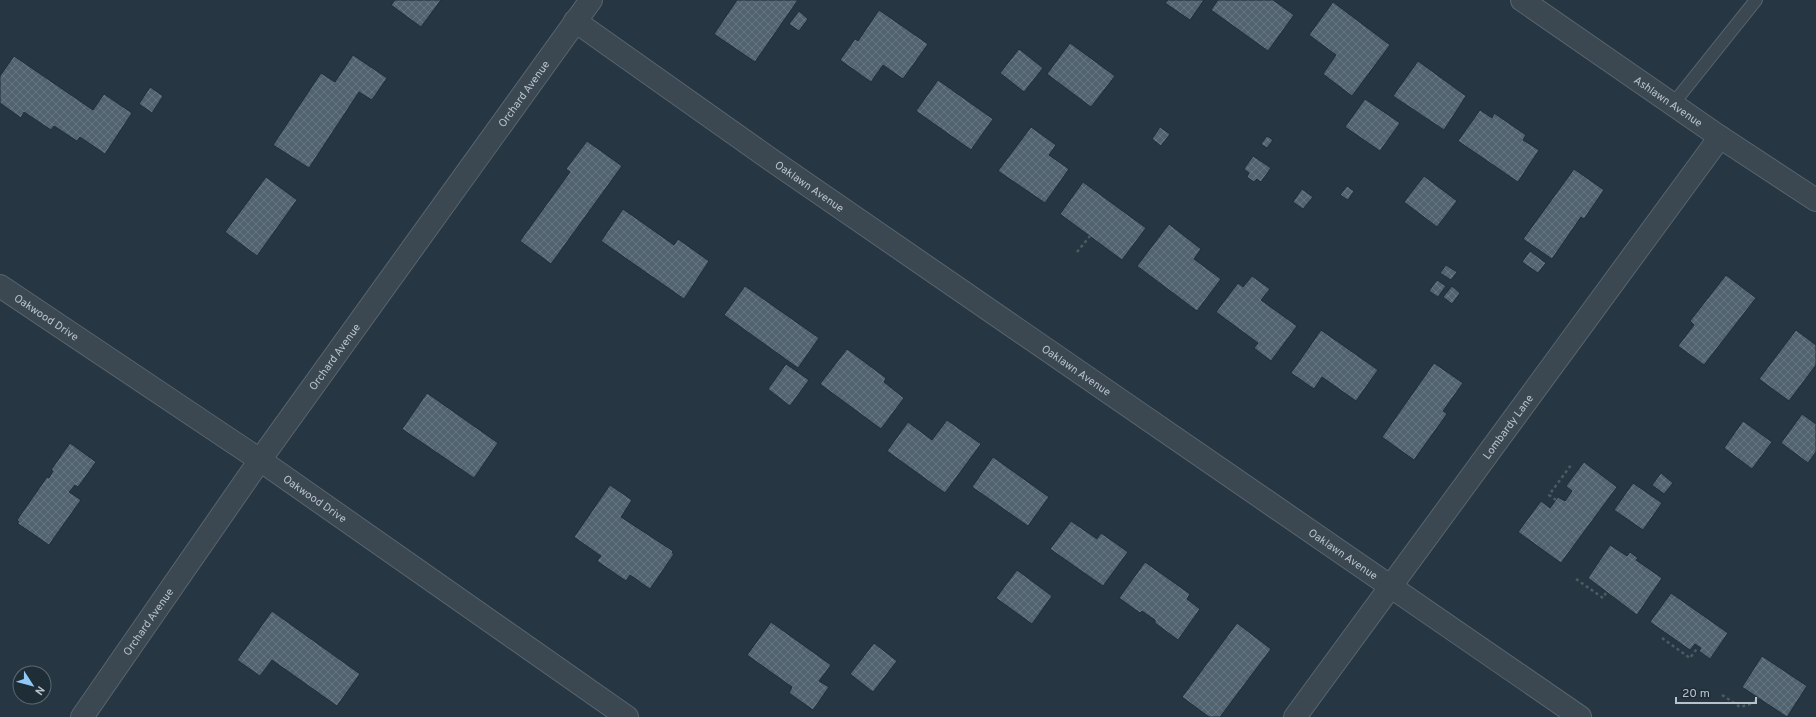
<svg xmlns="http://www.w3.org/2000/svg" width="1816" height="717" viewBox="0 0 1816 717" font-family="Overpass,sans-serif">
	<defs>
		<pattern id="building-cross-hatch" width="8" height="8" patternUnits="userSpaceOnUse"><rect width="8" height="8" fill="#51636f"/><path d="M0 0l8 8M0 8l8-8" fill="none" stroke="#687882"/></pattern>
	</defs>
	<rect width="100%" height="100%" fill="#263642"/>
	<!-- building -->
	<g fill="url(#building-cross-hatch)" stroke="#212f39">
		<path d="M395,0H441L421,27L391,5Z"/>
		<path d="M737,0H798L755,62L714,34Z"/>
		<path d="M1168,0H1204L1190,20L1165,3Z"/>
		<path d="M1218,0H1273L1294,15L1268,51L1211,10Z"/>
		<path d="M1333,2L1390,45L1352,96L1323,74L1336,55L1309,35Z"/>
		<path d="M879,10L928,44L903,79L883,65L871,82L840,60L855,39L858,41Z"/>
		<path d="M799,11L808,19L799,31L789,24Z"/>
		<path d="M1070,43L1115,76L1091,107L1047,74Z"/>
		<path d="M1019,49L1043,68L1024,92L1000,73Z"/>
		<path d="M353,55L387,78L372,100L359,92L309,168L273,145L321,73L335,82Z"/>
		<path d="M14,56L93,110L104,94L132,113L105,154L80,137L77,141L54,126L51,130L24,112L21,118L0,103V76Z"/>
		<path d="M1418,61L1466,96L1444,130L1393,96Z"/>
		<path d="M938,80L993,119L971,150L916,111Z"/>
		<path d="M150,87L163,96L152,113L139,104Z"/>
		<path d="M1365,99L1400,123L1380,151L1345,127Z"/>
		<path d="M1480,110L1492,118L1494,113L1526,135L1523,140L1539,150L1518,182L1458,141Z"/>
		<path d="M1031,127L1056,145L1049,155L1069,169L1045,203L998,171Z"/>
		<path d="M1160,127L1170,134L1161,146L1152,139Z"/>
		<path d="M1267,136L1273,140L1267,148L1261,144Z"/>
		<path d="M587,141L622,166L551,264L520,241L570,172L566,169Z"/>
		<path d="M1253,156L1271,168L1261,182L1257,179L1254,182L1247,177L1249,173L1244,169Z"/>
		<path d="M1574,169L1604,190L1584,219L1581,217L1552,259L1523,239Z"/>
		<path d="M1424,176L1457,201L1437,227L1404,202Z"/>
		<path d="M266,177L297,200L257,256L225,232Z"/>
		<path d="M1083,182L1146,228L1122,260L1060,214Z"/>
		<path d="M1347,186L1354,191L1348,200L1340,195Z"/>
		<path d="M1302,189L1313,197L1303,209L1293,202Z"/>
		<path d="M623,209L674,245L678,239L709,261L684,299L601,241Z"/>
		<path d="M1169,224L1201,249L1194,259L1221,279L1197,311L1137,266Z"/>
		<path d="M1530,251L1546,263L1538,273L1522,262Z"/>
		<path d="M1446,265L1457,272L1451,280L1440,273Z"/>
		<path d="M1726,275L1756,298L1704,365L1678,346L1694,325L1690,321Z"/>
		<path d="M1252,276L1270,289L1261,300L1297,326L1271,361L1254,348L1258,343L1216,312L1238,283L1243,287Z"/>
		<path d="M1437,280L1446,286L1438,297L1429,291Z"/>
		<path d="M745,286L819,338L798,368L724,315Z"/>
		<path d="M1452,286L1460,293L1452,304L1443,297Z"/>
		<path d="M1321,330L1378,370L1356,401L1322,377L1314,389L1291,373Z"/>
		<path d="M1796,330L1816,345V365L1789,401L1759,379Z"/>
		<path d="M847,349L886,378L884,382L904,398L881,429L820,384Z"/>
		<path d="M1434,363L1463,383L1443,411L1447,414L1414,460L1382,437Z"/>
		<path d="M786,364L809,380L790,406L768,389Z"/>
		<path d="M427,393L498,443L474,478L402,429Z"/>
		<path d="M1802,414L1816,424V452L1808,463L1781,443Z"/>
		<path d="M947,420L981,444L945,493L887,451L908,422L932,440Z"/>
		<path d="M1743,421L1772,442L1752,469L1724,448Z"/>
		<path d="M70,443L96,462L78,487L75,485L69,492L81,500L49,545L17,523L19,522L17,520L47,477L49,478L53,471L51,470Z"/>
		<path d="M993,457L1049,497L1028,526L972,487Z"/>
		<path d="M1584,462L1617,487L1561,563L1518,532L1541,501L1550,508L1558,497L1565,501L1572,491L1566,486Z"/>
		<path d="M1661,473L1673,483L1664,494L1652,485Z"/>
		<path d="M1633,483L1662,503L1643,530L1614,510Z"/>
		<path d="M610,485L632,500L621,517L673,551L672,553L674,554L650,589L630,575L626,581L597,561L601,556L574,537Z"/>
		<path d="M1071,521L1097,539L1101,533L1128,552L1103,586L1050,549Z"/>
		<path d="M1610,545L1627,556L1630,552L1638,558L1636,560L1662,578L1637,615L1588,578Z"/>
		<path d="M1145,562L1190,594L1187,599L1200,609L1178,640L1155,623V620L1142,611L1140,613L1119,598Z"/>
		<path d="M1017,570L1052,596L1032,624L996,598Z"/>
		<path d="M1671,593L1728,633L1710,659L1699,651L1701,648L1695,644L1690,650L1650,622Z"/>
		<path d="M272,611L360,674L337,706L272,660L260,676L237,660Z"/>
		<path d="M771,622L831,665L819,681L829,687L813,710L789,693L792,687L747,655Z"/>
		<path d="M1237,623L1271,649L1220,717H1209L1182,697Z"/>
		<path d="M874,643L897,661L873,692L850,674Z"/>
		<path d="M1762,656L1807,686L1787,717L1742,687Z"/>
	</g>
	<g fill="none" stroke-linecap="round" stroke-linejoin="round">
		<!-- lane casing -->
		<g stroke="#58656f" stroke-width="14">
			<path id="lane" d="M1673,104L1756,0"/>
		</g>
		<!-- street casing -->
		<g stroke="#58656f" stroke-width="24">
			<g id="street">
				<path id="s1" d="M1522,0L1720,137L1816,200"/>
				<path id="s2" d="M575,21L770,159L1580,717"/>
				<path id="s3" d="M0,286L260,460L627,717"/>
				<path id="s4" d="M82,717L260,460L591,0"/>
				<path id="s5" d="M1295,717L1720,137"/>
			</g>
		</g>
		<!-- path -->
		<g stroke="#475f5e" stroke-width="2.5" stroke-dasharray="3 3" stroke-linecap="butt">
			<path d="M1077,252L1090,236"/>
			<path d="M1556,500L1549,495L1571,465"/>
			<path d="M1576,579L1603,598L1607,591"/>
			<path d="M1662,638L1690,658L1698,647"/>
			<path d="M1722,695L1740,707L1754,703L1758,698"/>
		</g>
		<!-- lane -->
		<use href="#lane" stroke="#3b4852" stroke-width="12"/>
		<!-- street -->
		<use href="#street" stroke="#3b4852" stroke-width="22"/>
	</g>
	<g text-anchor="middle" stroke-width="4" stroke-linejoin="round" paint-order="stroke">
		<!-- street labels -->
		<g font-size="11" fill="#b7c2cc" stroke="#1f2d37">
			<text dy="4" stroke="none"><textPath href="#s4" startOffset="764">Orchard Avenue</textPath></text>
			<text dy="4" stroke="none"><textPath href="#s1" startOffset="178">Ashlawn Avenue</textPath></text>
			<text dy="4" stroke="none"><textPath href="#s2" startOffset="287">Oaklawn Avenue</textPath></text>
			<text dy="4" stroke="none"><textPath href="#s3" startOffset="56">Oakwood Drive</textPath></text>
			<text dy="4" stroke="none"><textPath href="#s4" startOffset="440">Orchard Avenue</textPath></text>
			<text dy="4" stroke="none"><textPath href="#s2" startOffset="611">Oaklawn Avenue</textPath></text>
			<text dy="4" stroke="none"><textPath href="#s5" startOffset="360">Lombardy Lane</textPath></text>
			<text dy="4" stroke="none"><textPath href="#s3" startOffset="380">Oakwood Drive</textPath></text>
			<text dy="4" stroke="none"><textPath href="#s2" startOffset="935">Oaklawn Avenue</textPath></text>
			<text dy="4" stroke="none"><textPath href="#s4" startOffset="116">Orchard Avenue</textPath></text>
		</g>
	</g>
	<!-- north arrow -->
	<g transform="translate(32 685) rotate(126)"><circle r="19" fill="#1f2d37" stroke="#5c6973"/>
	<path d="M0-3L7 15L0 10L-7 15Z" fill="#90c8f8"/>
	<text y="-6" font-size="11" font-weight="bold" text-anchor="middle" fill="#b7c2cc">N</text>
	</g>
	<!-- scale -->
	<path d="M1676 697v6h80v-6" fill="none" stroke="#b7c2cc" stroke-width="2"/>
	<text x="1682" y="697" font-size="12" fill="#b7c2cc" stroke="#1f2d37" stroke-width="3" paint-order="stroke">20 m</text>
</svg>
